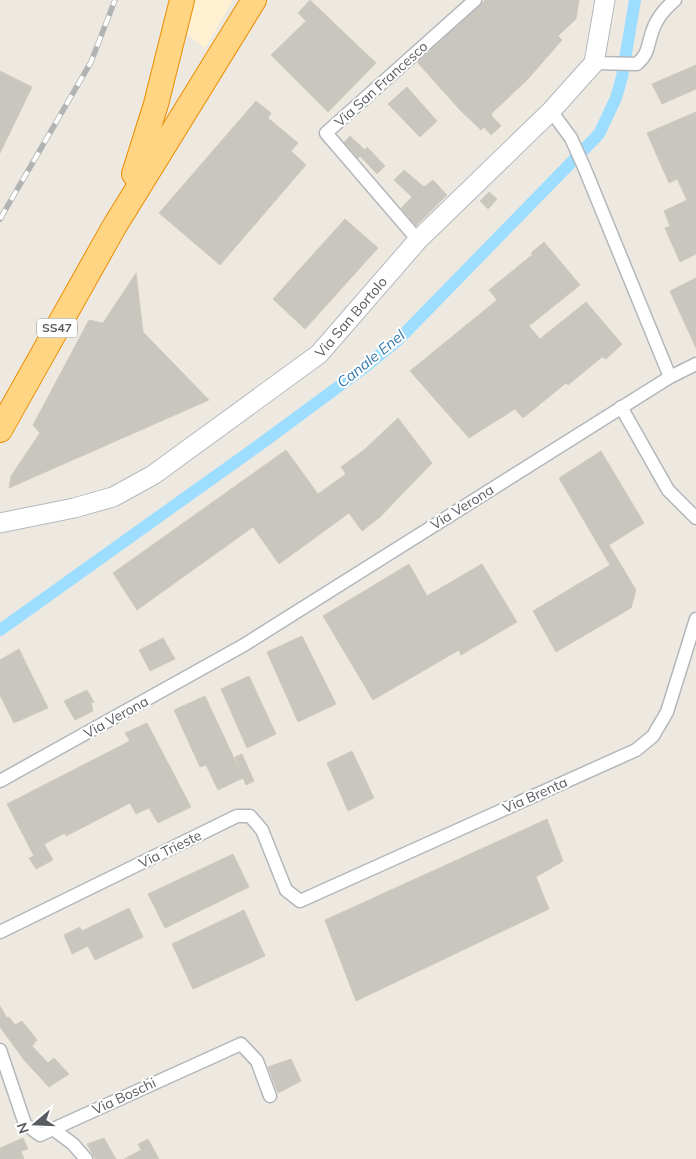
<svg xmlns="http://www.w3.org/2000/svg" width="696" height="1159" viewBox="0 0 696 1159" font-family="Mulish,sans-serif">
	<rect width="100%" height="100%" fill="#ede9e0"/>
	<!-- commercial -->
	<path fill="#fff1d2" d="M191,0H233L205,48L184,32Z"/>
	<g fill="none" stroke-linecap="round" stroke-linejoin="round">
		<!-- canal -->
		<path stroke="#9dddff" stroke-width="12" d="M0,630L262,443L365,367L399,339L599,134L616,98L622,77L635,0"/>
	</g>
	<!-- building -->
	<g fill="#c9c5bf" stroke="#d1cabe">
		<path d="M310,0L376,63L328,112L271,55L306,21L298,13Z"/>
		<path d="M485,0H579L576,19L558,36L562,40L528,79L493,112L491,115L501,126L491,135L484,127L481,130L460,110L417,62Z"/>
		<path d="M696,65V89L662,104L652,84Z"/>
		<path d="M0,71L32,87L0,153Z"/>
		<path d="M407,87L437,121L420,137L388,104Z"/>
		<path d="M256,101L271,113L268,118L298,143L291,151L306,165L220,265L159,213Z"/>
		<path d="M696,112V254L680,262L665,228L670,226L664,211L687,200L677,179L669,183L647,133Z"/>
		<path d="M350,136L365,150L367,147L385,166L377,174L360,156L358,158L344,142Z"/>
		<path d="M404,170L424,187L433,180L447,195L416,226L401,208L412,197L394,180Z"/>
		<path d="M489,192L497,199L488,209L480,201Z"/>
		<path d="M345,219L378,248L305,329L273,299Z"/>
		<path d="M544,242L580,285L529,326L540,339L586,302L622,344L606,359L602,357L568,385L566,383L523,418L515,409L469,438L410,371L497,300L489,290L533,254L531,253Z"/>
		<path d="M136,273L143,332L209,400L9,488L11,476L40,433L33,425L89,320L103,323Z"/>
		<path d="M696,278V348L670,291Z"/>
		<path d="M398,418L432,463L380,517L362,531L349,513L279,564L253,527L137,610L113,573L286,450L318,494L346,474L341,467L364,450Z"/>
		<path d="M601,451L644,523L609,545L636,590L631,608L556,652L533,611L610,565L559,478Z"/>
		<path d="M409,564L427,596L482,564L517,622L461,655L459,650L373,700L323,616Z"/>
		<path d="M302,636L336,704L298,722L267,652Z"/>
		<path d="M163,638L175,659L150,671L139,650Z"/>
		<path d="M19,649L48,708L14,723L0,695V660Z"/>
		<path d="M249,676L276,734L247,748L221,689Z"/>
		<path d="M87,690L94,702L91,703L93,711L75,720L64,701Z"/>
		<path d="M205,696L241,773L235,757L242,754L254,781L246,785L243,778L218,790L206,765L200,767L174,710Z"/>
		<path d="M147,723L191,807L158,823L149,808L136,814L130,803L66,836L65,833L44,844L53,860L36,869L29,858L34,856L7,804L130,741L125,733Z"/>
		<path d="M352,751L374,798L348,811L327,763Z"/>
		<path d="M547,819L563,861L536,877L549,909L356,1001L325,920Z"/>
		<path d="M233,854L249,887L165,928L148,894Z"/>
		<path d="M129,908L143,937L95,960L88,946L72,954L64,935L80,927L82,931Z"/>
		<path d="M244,910L265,956L193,989L172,944Z"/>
		<path d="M0,1006L7,1018L9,1017L15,1025L22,1021L37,1040L32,1046L48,1063L54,1058L69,1074L49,1087L24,1060L0,1027Z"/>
		<path d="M291,1059L301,1081L278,1093L268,1067Z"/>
		<path d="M23,1138L28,1149L21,1151L24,1159H0V1148Z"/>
		<path d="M104,1138L116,1159H95L87,1144Z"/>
		<path d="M148,1139L159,1159H124L141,1150L138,1144Z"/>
	</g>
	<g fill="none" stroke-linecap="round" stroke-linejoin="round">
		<!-- street casing -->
		<g stroke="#b3b7bb" stroke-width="15">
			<g id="street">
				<path d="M594,63L637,64C649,53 647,47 652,32C656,19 664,9 675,0"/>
				<path d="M418,240L326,133L475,0"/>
				<path d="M670,377L696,364"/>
				<path d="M621,407L668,490L696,518"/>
				<path d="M0,781L244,645L670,377L584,167L571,138L551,111"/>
				<path d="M0,932L237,816H250L262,830L286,890L300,901L636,750L653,736L667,712L696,619"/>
				<path d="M0,1050L25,1124L40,1135L241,1044L257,1061L270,1096"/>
				<path d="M53,1129L73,1144L86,1159"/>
			</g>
		</g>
		<!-- secondary casing -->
		<g stroke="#b4b8be" stroke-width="21">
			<g id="secondary">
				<path id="s1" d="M0,523L74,508L113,497L153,475L319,354L418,240L551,111L594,63L605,0"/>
			</g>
		</g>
		<!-- highway casing -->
		<g stroke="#ec8d00" stroke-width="26">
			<g id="highway">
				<path d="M134,174L156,104L182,0"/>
				<path d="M0,430L114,227L254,0"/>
			</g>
		</g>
		<!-- street -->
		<use href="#street" stroke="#fff" stroke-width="12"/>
		<!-- secondary -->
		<use href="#secondary" stroke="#fff" stroke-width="19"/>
		<!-- highway -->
		<use href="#highway" stroke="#ffd584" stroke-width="24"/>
		<!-- rail casing -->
		<g stroke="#b2b3b3" stroke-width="5.5">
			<path id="rail" d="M0,219L91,62L115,0"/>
		</g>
		<!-- rail -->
		<use href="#rail" stroke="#fff" stroke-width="4" stroke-dasharray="11" stroke-linecap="butt"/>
	</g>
	<g text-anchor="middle" stroke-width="4" stroke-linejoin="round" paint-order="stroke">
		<!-- shield labels -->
		<rect fill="#fff" stroke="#8b8e91" stroke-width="1" x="37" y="318.5" width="40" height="19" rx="4"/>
		<g font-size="12" font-weight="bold" fill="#595d62">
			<text x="57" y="332">SS47</text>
		</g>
		<!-- street labels -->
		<g font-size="14" fill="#595d62" stroke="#fff">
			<text transform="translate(381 84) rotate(-42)" y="5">Via San Francesco</text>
			<text dy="5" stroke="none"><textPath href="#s1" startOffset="416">Via San Bortolo</textPath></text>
			<text transform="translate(462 507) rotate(-32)" y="5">Via Verona</text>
			<text transform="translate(116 717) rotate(-29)" y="5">Via Verona</text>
			<text transform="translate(535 795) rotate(-24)" y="5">Via Brenta</text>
			<text transform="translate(170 849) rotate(-26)" y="5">Via Trieste</text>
			<text transform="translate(124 1096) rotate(-25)" y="5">Via Boschi</text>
		</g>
		<!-- water labels -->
		<g font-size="15" font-style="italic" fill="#367aac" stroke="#fff">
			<text transform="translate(371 359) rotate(-39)" y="5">Canale Enel</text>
		</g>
	</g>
	<!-- north arrow -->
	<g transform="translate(35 1124) rotate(251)" stroke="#ffffff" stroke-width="4" paint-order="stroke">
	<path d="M0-4L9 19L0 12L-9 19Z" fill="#595d62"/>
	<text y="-8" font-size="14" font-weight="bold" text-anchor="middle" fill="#595d62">N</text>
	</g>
</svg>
